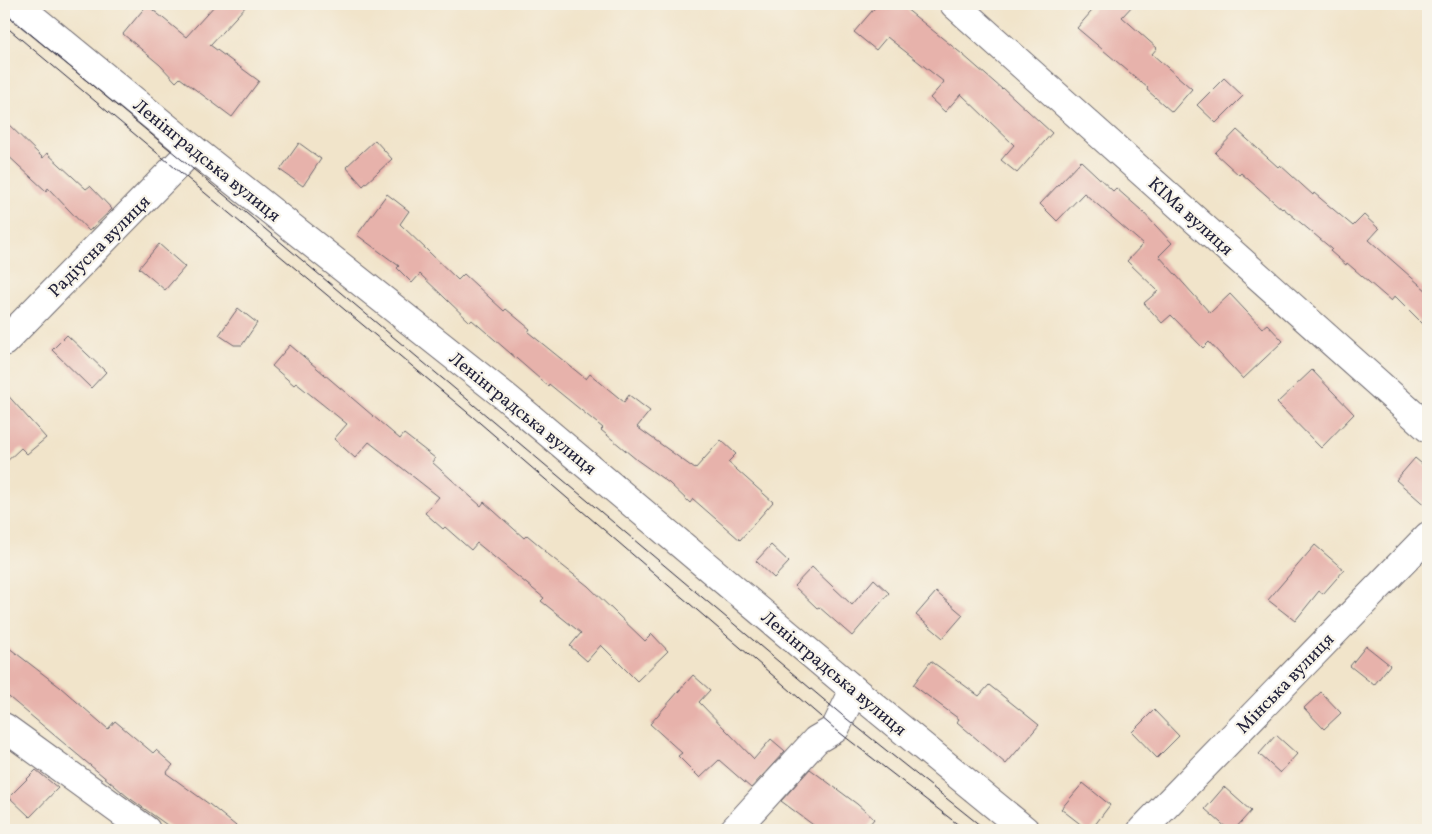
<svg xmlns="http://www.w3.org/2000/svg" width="1432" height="834" viewBox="0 0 1432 834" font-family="Vollkorn,serif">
	<rect width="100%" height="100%" fill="#f7f3e8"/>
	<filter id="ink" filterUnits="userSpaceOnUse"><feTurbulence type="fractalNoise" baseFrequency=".02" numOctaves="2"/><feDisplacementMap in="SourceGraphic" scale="10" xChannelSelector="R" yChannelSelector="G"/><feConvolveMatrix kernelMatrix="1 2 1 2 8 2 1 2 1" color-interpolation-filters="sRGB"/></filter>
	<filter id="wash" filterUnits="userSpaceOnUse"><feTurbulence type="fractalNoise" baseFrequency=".0096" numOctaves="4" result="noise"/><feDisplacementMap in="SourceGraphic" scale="20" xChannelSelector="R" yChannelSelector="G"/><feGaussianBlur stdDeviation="1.12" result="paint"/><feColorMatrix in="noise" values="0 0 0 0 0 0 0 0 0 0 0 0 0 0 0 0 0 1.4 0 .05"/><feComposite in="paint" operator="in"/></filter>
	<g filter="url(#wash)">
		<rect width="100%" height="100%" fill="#f1e4ca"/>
		<g id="blocks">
			<!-- building -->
			<g fill="#e7b2ab">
				<path d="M216,4H248L210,45L259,81L232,117L180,78L176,82L160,65L123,34L147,5L186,37Z"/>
				<path d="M878,4H900L962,54L1002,89L1003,88L1052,133L1017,173L1001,160L1014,145L961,94L945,112L930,98L944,82L887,37L876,50L854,32Z"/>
				<path d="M1098,4H1134L1122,17L1157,48L1152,54L1192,89L1172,112L1147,90L1148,88L1077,28Z"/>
				<path d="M1224,78L1243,96L1216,123L1197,105Z"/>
				<path d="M4,120L43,158L47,153L86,189L90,186L112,209L89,231L48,188L46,191L4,152Z"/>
				<path d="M1237,130L1278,167L1280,165L1313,195L1314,193L1353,226L1364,215L1379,229L1369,240L1428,292V329L1395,296L1391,301L1347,263L1346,265L1330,251L1332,249L1283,208L1282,209L1241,173L1239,175L1215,153Z"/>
				<path d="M375,140L392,159L363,186L346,167Z"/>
				<path d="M299,143L321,159L303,186L280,170Z"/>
				<path d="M1081,161L1113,191L1116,188L1141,210L1172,243L1159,256L1210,313L1230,294L1262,328L1267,324L1283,341L1243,379L1209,342L1203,348L1171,315L1162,323L1144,303L1158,291L1127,261L1143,244L1084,193L1057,221L1040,204Z"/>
				<path d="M387,194L409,211L400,224L458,280L464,274L504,311L506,309L530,329L528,332L586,379L590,374L624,402L629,395L650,411L637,427L695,469L721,440L736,454L728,462L773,502L740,540L693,499L690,503L669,483L637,460L601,430L603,428L549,384L548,386L472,320L470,322L420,274L412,283L397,268L399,266L357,235Z"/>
				<path d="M159,244L185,267L165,290L139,268Z"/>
				<path d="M238,308L257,323L242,345H234L219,335Z"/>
				<path d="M67,335L106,372L91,388L52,350Z"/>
				<path d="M290,345L400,439L404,434L435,458L432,462L481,506L484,502L524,538L527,535L545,550L544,551L588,586L645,641L652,634L668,651L637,681L601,645L587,661L570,646L581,633L541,601L544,598L477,543L471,550L445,527L443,529L425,513L439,497L369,442L355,458L334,439L347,424L296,383L294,385L272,366Z"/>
				<path d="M1312,370L1354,414L1321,448L1277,403Z"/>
				<path d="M4,391L46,438L27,454L21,448L4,464Z"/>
				<path d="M1415,458L1428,469V508L1396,480Z"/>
				<path d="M771,545L789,562L774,578L756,561Z"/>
				<path d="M1315,545L1344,570L1323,594L1319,591L1295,621L1268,600Z"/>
				<path d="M812,567L852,605L874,579L889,593L852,636L819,607L817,608L794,586Z"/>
				<path d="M936,592L963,615L943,638L916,615Z"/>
				<path d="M4,644L60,687L108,729L115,721L153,753L156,750L173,765L166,773L209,804L241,830H174L128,797L4,693Z"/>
				<path d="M1366,646L1390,665L1374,685L1350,666Z"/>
				<path d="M931,661L979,696L989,685L1039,725L1006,764L957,722L959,719L913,685Z"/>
				<path d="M693,675L710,690L699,702L754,759L771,739L785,751L751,788L719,760L700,778L678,756L682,753L650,724Z"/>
				<path d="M1321,692L1341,713L1324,729L1304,708Z"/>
				<path d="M1154,710L1179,736L1157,758L1132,732Z"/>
				<path d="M1276,735L1297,754L1280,773L1259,754Z"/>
				<path d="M810,769L857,804L874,819L865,830H820L781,801Z"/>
				<path d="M36,770L58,788L30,817L9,797Z"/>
				<path d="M1083,783L1110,805L1091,830H1088L1061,809Z"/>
				<path d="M1224,787L1251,811L1234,830H1229L1205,809Z"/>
			</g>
		</g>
	</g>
	<g filter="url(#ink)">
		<use href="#blocks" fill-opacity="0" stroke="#6a666d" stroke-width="1"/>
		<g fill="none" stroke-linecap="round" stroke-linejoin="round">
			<!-- minor casing -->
			<g stroke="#6a666d" stroke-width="30">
				<g id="minor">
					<path d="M16,4L193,149L507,398L854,690L1025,830"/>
					<path d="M954,4L1428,428"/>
					<path d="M4,342L193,149"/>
					<path d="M4,727L146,830"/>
					<path d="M734,830L816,740L835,729L854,690"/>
					<path d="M1142,830L1428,536"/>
				</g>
			</g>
			<!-- minor -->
			<use href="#minor" stroke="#fff" stroke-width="28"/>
			<!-- tram -->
			<g stroke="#22223b" stroke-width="1">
				<path d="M4,12L252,218L842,715L986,830"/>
				<path d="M4,25L473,417L835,729L965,830"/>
			</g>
		</g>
	</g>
	<g text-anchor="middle" stroke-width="4.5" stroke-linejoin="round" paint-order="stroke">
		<!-- street labels -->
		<g font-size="18" fill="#22223b" stroke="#f7f3e8">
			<text transform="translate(207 160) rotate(39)" y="6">Ленінградська вулиця</text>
			<text transform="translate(1191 216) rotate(42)" y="6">КІМа вулиця</text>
			<text transform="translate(99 246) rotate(-45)" y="6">Радіусна вулиця</text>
			<text transform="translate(523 413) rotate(39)" y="6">Ленінградська вулиця</text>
			<text transform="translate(834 673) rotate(40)" y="6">Ленінградська вулиця</text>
			<text transform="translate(1285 683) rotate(-46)" y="6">Мінська вулиця</text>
		</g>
	</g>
	<!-- margin -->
	<rect width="1432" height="834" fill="none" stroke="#f7f3e8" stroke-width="20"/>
</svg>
